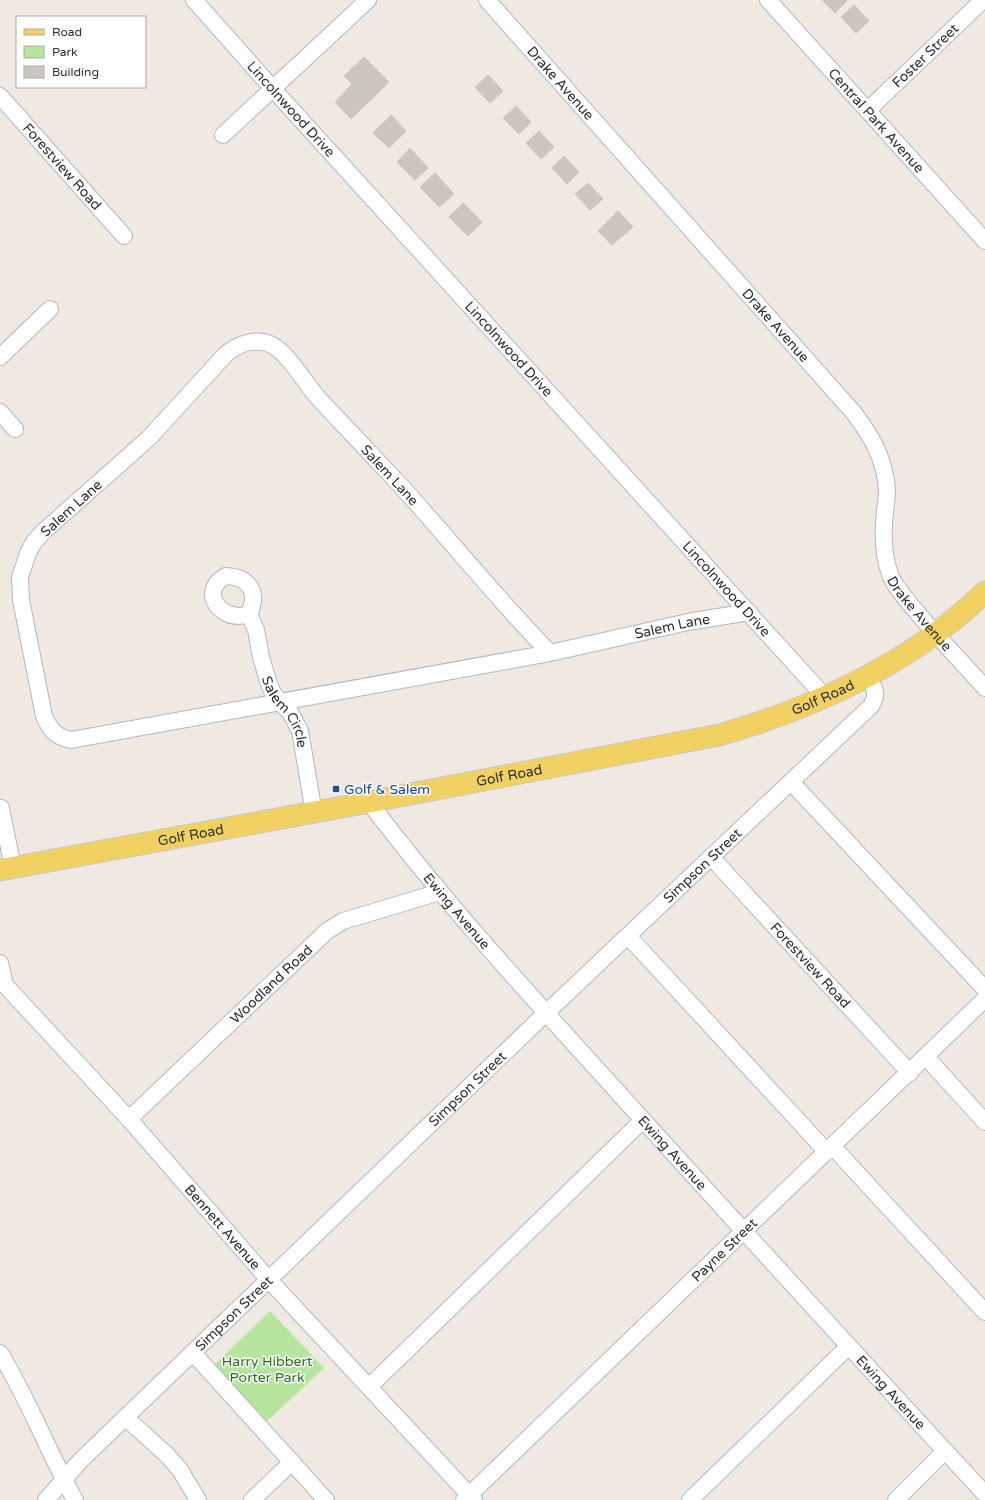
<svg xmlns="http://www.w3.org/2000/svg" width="985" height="1500" viewBox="0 0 985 1500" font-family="'Varela Round',sans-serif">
	<rect width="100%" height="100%" fill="#efe9e1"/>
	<!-- green -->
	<path fill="#b6e59e" d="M270,1311L324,1368L263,1425L211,1368Z"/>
	<!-- building -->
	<g fill="#cbc7bf" stroke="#cbc5ba">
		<path d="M822,0H846L847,1L835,13Z"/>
		<path d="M854,5L869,21L856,33L841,17Z"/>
		<path d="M364,57L389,82L351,119L335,102L352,84L344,76Z"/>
		<path d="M488,75L503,91L490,103L475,87Z"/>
		<path d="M516,106L531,122L519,134L503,118Z"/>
		<path d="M391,115L406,131L389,148L373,133Z"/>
		<path d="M539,131L554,147L541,159L526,143Z"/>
		<path d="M410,148L428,168L415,180L397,162Z"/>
		<path d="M564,156L579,172L567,184L552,168Z"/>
		<path d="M435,173L454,194L439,207L420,187Z"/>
		<path d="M588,183L603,199L590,210L575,194Z"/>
		<path d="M463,203L482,222L468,236L449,217Z"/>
		<path d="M618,211L633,227L612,245L598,231Z"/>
	</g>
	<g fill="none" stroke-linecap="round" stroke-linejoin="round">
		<!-- minor casing -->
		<g stroke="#b4b7c1" stroke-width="18">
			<g id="minor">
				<path id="s1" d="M194,0L273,89L825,697"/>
				<path id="s2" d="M487,0L854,413C872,437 885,459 887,490C887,502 884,514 884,526C883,541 885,560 890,574C895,588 907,600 916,611C938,638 962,662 985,688"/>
				<path id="s3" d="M768,0L985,241"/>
				<path id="s4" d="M0,96L124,236"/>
				<path id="s5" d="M868,110L983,0"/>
				<path d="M223,135L368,0"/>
				<path d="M0,357L50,309"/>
				<path d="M0,412L15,429"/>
				<path d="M226,576C250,577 259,593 249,614C246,615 242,616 239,616C216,616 201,589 226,576Z"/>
				<path id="s6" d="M249,614L256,630L261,657L268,681L272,691L280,703L290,712L300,731L314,813"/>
				<path id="s7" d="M550,653C498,600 451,541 401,486C374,457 347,429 320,400C306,385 289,354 272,345C256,337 237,344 225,355L149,438L44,531L34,542L28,553L20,577L21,600L44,716C50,730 56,737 71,740L550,653L688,622L749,612"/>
				<path d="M791,782L985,989"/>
				<path id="s8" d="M369,802C450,910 543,1009 633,1109C750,1238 867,1367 985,1494"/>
				<path d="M1,808L13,868"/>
				<path id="s9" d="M711,857L910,1073"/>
				<path d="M628,936L827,1152"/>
				<path id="s10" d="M0,963L5,985L129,1119L269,1280L474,1500"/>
				<path d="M926,1057L985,1122"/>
				<path id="s11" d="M129,1119L327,931L343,921L440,892"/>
				<path d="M833,1147L985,1312"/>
				<path d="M0,1353C29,1400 48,1452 75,1500"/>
				<path d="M193,1353L326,1500"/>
				<path d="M369,1387L643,1120"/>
				<path d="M126,1418L167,1455L180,1470L198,1500"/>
				<path id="s12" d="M46,1500L81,1460L546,1013L871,706C879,693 874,688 868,676"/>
				<path d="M252,1500L292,1462"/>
				<path id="s13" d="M464,1500L985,999"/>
				<path d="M690,1500L849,1346"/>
				<path d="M896,1500L945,1451"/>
			</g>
		</g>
		<!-- major casing -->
		<g stroke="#c9c9c9" stroke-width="23">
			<g id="major">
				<path id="s14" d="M0,870L369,802L719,735C815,708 913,662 985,592"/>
			</g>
		</g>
		<!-- minor -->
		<use href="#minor" stroke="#fff" stroke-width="16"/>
		<!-- major -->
		<use href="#major" stroke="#f2d163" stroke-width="21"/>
	</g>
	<!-- markers -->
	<rect fill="#1a4fb4" stroke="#fff" stroke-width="1.5" x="332" y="785" width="8" height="8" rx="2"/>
	<g text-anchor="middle" stroke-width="3" stroke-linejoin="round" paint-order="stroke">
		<!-- street labels -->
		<g font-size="14" fill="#2e2e2e" stroke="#fff">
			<text dy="5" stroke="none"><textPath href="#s5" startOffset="79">Foster Street</textPath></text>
			<text dy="5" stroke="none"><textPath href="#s2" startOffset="111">Drake Avenue</textPath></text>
			<text dy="5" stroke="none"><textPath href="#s1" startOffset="146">Lincolnwood Drive</textPath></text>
			<text dy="5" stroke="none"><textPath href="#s3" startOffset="162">Central Park Avenue</textPath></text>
			<text dy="5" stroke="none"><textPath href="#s4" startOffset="94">Forestview Road</textPath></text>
			<text dy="5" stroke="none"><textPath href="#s2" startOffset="435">Drake Avenue</textPath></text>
			<text dy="5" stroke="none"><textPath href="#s1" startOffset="470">Lincolnwood Drive</textPath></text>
			<text transform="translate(390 475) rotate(47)" y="5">Salem Lane</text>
			<text transform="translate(71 508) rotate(-42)" y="5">Salem Lane</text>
			<text dy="5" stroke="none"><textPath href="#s1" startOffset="794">Lincolnwood Drive</textPath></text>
			<text dy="5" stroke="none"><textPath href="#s2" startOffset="772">Drake Avenue</textPath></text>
			<text dy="5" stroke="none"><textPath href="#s7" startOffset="1563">Salem Lane</textPath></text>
			<text dy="5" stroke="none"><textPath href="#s14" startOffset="842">Golf Road</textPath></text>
			<text dy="5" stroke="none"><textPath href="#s6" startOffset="106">Salem Circle</textPath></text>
			<text dy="5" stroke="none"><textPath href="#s14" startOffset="518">Golf Road</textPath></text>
			<text dy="5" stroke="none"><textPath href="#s14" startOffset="194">Golf Road</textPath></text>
			<text dy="5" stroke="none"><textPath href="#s12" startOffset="913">Simpson Street</textPath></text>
			<text dy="5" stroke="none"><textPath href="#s8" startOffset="140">Ewing Avenue</textPath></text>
			<text dy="5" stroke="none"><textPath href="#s9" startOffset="147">Forestview Road</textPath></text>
			<text dy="5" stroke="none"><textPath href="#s11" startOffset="196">Woodland Road</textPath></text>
			<text dy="5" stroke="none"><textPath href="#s12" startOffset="589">Simpson Street</textPath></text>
			<text dy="5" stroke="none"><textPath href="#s8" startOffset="464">Ewing Avenue</textPath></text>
			<text dy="5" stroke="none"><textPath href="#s10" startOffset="348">Bennett Avenue</textPath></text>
			<text dy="5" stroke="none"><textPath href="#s13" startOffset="361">Payne Street</textPath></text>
			<text dy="5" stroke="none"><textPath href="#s12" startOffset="265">Simpson Street</textPath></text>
			<text dy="5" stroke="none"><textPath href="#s8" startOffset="788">Ewing Avenue</textPath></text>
		</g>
		<!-- transit labels -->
		<g font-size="14" fill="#164399" stroke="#fff" text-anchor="start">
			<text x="344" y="794">Golf &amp; Salem</text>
		</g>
		<!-- park labels -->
		<g font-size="14" fill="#2c6e1b" stroke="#fff">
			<text x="267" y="1366">Harry Hibbert<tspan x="267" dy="16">Porter Park</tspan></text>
		</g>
	</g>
	<!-- legend -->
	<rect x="16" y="16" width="130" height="72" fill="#ffffff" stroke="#ababab"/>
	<rect x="24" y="29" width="20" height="6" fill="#f2d163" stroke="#ababab"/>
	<text x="52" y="36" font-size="12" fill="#2e2e2e">Road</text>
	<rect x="24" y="46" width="20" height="12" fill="#b6e59e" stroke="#ababab"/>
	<text x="52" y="56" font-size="12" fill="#2e2e2e">Park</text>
	<rect x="24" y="66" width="20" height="12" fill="#cbc7bf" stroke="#ababab"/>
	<text x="52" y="76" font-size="12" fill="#2e2e2e">Building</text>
</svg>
